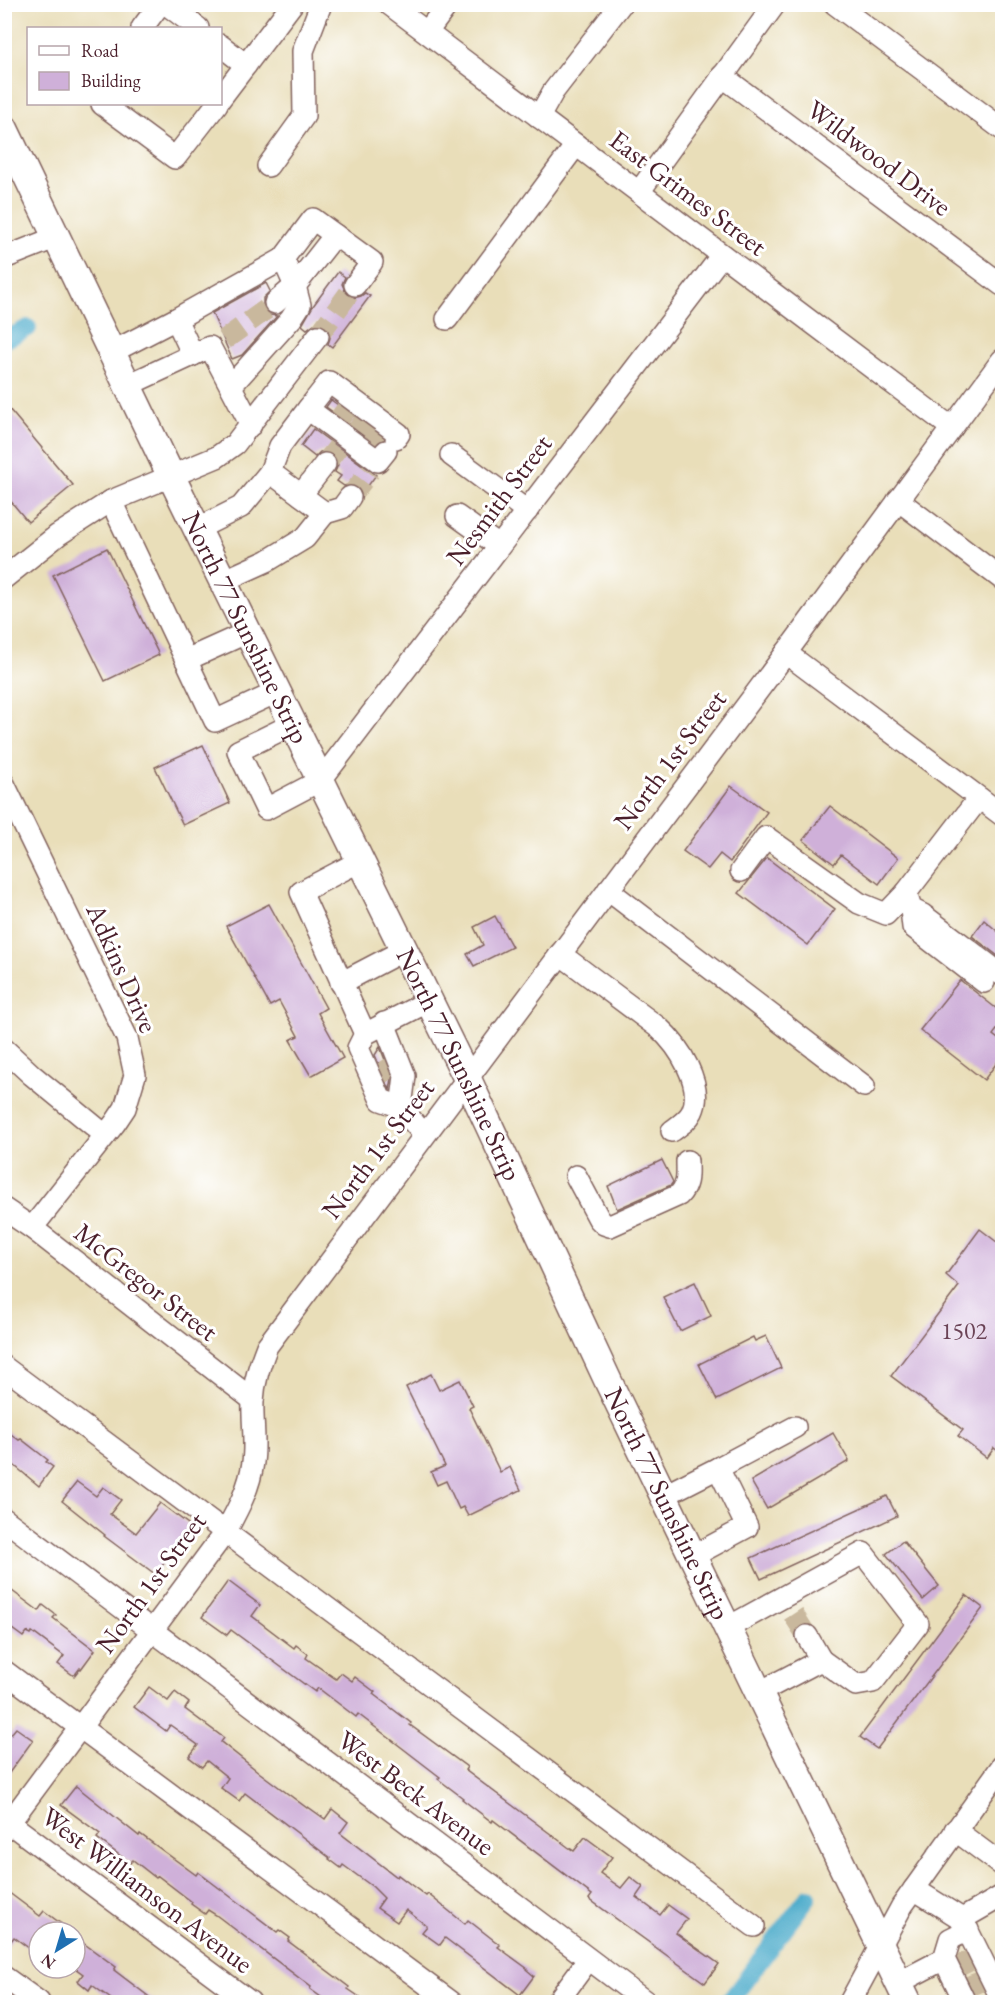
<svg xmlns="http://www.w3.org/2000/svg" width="1007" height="2007" viewBox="0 0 1007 2007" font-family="'EB Garamond',serif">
	<rect width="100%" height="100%" fill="#fff"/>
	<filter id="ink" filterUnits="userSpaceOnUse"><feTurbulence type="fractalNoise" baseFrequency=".0167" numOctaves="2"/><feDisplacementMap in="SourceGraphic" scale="12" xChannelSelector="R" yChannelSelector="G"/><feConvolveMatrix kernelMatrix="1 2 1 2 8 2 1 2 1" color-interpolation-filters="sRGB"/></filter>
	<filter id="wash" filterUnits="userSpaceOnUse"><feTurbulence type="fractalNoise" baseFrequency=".008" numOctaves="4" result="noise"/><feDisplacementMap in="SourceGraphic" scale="24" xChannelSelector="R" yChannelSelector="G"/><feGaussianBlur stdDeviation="1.35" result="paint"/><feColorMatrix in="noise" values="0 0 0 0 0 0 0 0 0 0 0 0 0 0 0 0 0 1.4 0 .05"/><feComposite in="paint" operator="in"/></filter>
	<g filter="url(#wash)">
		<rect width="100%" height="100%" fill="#e9deb9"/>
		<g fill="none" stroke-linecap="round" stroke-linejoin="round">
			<!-- canal -->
			<g stroke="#4daccb" stroke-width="18">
				<path d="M4,340L28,328"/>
				<path d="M729,2002L808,1897"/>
			</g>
		</g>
		<g id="blocks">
			<!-- building -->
			<g fill="#cfb0d9">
				<path d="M338,272L345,277L342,284L347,295L354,298L361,296L365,293L370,296L332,347L328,344L330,338V332L325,326L319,323L314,324L307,329L302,325L313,306Z"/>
				<path d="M266,283L270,291L263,298V306L265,311L270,315L277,316L242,355L232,359L212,313Z"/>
				<path d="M331,400L384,438V439L376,443L326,407Z"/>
				<path d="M4,403L73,485L28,522L4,493Z"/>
				<path d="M313,429L376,475L362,494L357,486L351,484L344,486L337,481L341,476L335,472L338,465L337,459L333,454L326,451L320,452L315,457L301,446Z"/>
				<path d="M107,548L159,655L105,681L53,575Z"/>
				<path d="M203,745L230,803L183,825L155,767Z"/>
				<path d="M731,786L767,812L730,862L720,854L708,869L683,851Z"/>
				<path d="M830,806L898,858L879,884L841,855L834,864L803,840Z"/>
				<path d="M767,858L835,909L808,945L739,893Z"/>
				<path d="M269,904L326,1008L318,1013L343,1058L311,1076L290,1040L298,1036L279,1001L270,1006L226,926Z"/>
				<path d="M495,916L512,947L474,966L467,954L483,945L474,927Z"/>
				<path d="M984,920L1002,935V959L972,936Z"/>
				<path d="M960,980L1002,1013V1023L993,1035L1002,1042V1056L984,1080L920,1030Z"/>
				<path d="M380,1047L392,1078L390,1090L375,1055Z"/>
				<path d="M662,1160L673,1182L671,1185L617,1209L608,1186Z"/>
				<path d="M980,1229L1002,1246V1454L994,1448L987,1458L958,1436L963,1430L891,1376L959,1286L946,1275Z"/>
				<path d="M695,1282L711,1316L680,1331L663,1297Z"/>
				<path d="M766,1336L781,1368L717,1400L699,1364L753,1337L755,1341Z"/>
				<path d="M431,1374L439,1390L460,1380L473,1406L469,1408L500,1472L510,1467L521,1490L468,1516L463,1507L459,1509L446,1481L437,1485L431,1472L445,1466L406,1387Z"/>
				<path d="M4,1429L19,1440L21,1439L48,1460L46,1462L53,1467L39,1486L4,1457Z"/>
				<path d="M833,1433L849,1461L767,1509L751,1481Z"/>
				<path d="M77,1482L96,1496L103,1487L121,1500L110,1514L136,1533L160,1503L192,1527L155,1574L104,1536L105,1535L62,1501Z"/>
				<path d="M887,1496L897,1516L761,1579L751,1558Z"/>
				<path d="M903,1541L939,1586L923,1600L886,1554Z"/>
				<path d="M228,1581L260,1605L252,1616L294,1648L296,1645L308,1654L306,1658L336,1679L341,1673L352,1681L355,1677L375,1692L373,1694L411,1723L410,1725L467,1767L465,1770L568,1847L574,1851L585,1837L612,1857L600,1873L621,1888L630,1877L643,1887L636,1897L660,1915L668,1905L687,1919L676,1933L719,1964L705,1983L589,1899L592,1895L493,1820L492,1822L462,1799L463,1798L438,1779L440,1777L358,1714L356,1717L318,1688L315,1692L231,1630L227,1635L202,1617Z"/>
				<path d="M4,1585L39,1611L43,1605L56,1615L53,1618L95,1650L81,1669L80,1668L74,1676L58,1664L64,1656L32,1632L31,1634L27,1632L23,1637L4,1623Z"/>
				<path d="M966,1595L983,1608L877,1749L860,1737Z"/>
				<path d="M149,1687L168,1701L175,1692L189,1703L185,1709L224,1738L221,1742L260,1773L307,1808L308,1807L325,1819L332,1809L348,1822L340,1833L397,1877L398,1875L426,1896L428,1894L465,1924L468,1920L500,1945L498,1947L528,1969L527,1970L534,1976L520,1995L445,1938L440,1945L422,1932L427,1926L406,1910L397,1922L377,1908L384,1898L373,1887L343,1865L341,1868L329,1859L330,1858L245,1793L239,1801L221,1788L228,1778L207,1761L202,1767L189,1757L198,1745L170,1725L166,1731L134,1707Z"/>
				<path d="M16,1728L33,1740L4,1780V1729L11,1734Z"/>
				<path d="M76,1786L139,1836L140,1834L196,1875L198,1872L277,1932L279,1930L290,1938L288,1941L349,1987L348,1989L367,2002H328L310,1989L311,1987L216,1915L208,1910L205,1914L191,1904L192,1902L158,1876L156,1878L133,1860L130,1863L97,1838L100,1834L61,1805Z"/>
				<path d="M4,1889L40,1916L44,1911L72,1932H39V1945L34,1952L14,1937L4,1950Z"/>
				<path d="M75,1937L116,1967L114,1970L156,2002H115L92,1985L89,1990L78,1981L83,1974L75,1968Z"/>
			</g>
		</g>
	</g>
	<g filter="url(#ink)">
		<use href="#blocks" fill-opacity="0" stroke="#82625d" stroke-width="1.5"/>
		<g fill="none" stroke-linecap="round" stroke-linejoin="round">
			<!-- minor-tunnel -->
			<g stroke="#c9b89d" stroke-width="21" stroke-dasharray="21 10" stroke-linecap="butt">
				<path d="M318,336L355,285"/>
				<path d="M224,340L275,303"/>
				<path d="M340,418L350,404"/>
				<path d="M357,431L367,416"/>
				<path d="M373,442L384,428"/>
				<path d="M325,464L338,447"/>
				<path d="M350,497L370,471"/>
				<path d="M379,1075L396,1064"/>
				<path d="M793,1614L807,1636"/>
				<path d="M955,1968L971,1960"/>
				<path d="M967,1987L982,1981"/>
			</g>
			<!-- minor casing -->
			<g stroke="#82625d" stroke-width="24">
				<g id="minor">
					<path d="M166,4L198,28"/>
					<path d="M389,4L952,428"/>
					<path d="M835,4L1002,129"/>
					<path d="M142,28L160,4"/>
					<path d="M427,32L448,4"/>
					<path d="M220,45L246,65"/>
					<path d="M722,76L1002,285"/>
					<path d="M220,99L292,4"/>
					<path d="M102,104L175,158L217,104"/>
					<path d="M539,117L553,92L621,4"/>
					<path d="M268,166L304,116L303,51L321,4"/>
					<path d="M639,192L775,4"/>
					<path d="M4,258L57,237"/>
					<path d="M275,303L295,286L335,235"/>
					<path d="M176,319L193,355"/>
					<path d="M447,319L576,145"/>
					<path d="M112,352L176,319L283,259L313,219L372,262L355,285"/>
					<path d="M128,385L210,347L251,425"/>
					<path d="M231,386L291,319L300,305L295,286L283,259"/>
					<path d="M308,409L329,382L399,434L396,438"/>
					<path d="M451,455L527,511"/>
					<path d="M270,472L280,446L308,409L378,461L386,451"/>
					<path d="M301,495L325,464"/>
					<path d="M898,500L1002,579"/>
					<path d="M111,501L215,721L277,692"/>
					<path d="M325,513L342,508L350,497"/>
					<path d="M457,516L499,546"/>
					<path d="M197,529L241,507L270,472L325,513L305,538L267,561L223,581"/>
					<path d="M4,578L58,535L111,501L217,457L235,444L318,336"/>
					<path d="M786,653L1002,815"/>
					<path d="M186,660L248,632"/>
					<path d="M293,724L238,751L266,809L321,780L722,255"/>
					<path d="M4,784L127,1038L135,1075L125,1108L115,1123L32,1228"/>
					<path d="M360,861L301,892L365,1034"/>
					<path d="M741,871L766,837L859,903L886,914L906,893L979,798"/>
					<path d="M608,890L864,1086"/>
					<path d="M906,893L911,909L923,915L1002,975"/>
					<path d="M911,909L913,927L984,982"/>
					<path d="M560,954L659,1028C678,1045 705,1085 692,1112C688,1120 680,1125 672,1131"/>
					<path d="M341,983L404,950"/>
					<path d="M384,1023L405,1076L401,1107"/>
					<path d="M4,1049L32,1075L105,1135"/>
					<path d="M424,1135L401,1107L381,1100L358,1048L365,1034L429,1001"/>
					<path d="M576,1176L599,1219L604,1224L610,1226L679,1195C689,1184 687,1174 687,1161"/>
					<path d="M4,1209L32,1228L253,1400"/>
					<path d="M4,1367L754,1926"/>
					<path d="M663,1496L718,1468"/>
					<path d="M4,1519L646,2002"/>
					<path d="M693,1556L747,1527L718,1468L795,1427"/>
					<path d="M727,1628L863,1553L918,1624L873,1682L856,1685L821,1660L758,1693"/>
					<path d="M807,1636L821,1660"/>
					<path d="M4,1671L451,2002"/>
					<path d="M4,1819L250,2002"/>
					<path d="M4,1830L226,1531C238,1509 250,1487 253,1462C256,1441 252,1421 253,1401C254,1381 260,1364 267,1346L786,653L1002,360"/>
					<path d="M955,1830L1002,1865"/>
					<path d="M914,1889L962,1919L1002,2000"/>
					<path d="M962,1919L1002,1896"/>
					<path d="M4,1977L39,2002"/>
					<path d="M898,1983L944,1959"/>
					<path d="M557,2002L588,1960"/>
					<path d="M850,2002L902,1906L1002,1766"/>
					<path d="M965,2002L944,1959L950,1939L968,1930"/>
				</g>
			</g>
			<!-- major casing -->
			<g stroke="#82625d" stroke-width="30">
				<g id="major">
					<path id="s1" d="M4,128L171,476L467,1078L609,1383L908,2002"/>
				</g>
			</g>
			<!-- minor -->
			<use href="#minor" stroke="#fff" stroke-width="21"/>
			<!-- major -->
			<use href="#major" stroke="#fff" stroke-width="27"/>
		</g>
	</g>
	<g text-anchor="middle" stroke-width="6" stroke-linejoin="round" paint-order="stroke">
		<!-- number labels -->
		<g font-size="24" fill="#6b4356">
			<text x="964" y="1339">1502</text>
		</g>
		<!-- street labels -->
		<g font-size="27" fill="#4a1f2b" stroke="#fff">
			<text transform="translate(879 158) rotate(37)" y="9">Wildwood Drive</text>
			<text transform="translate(688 193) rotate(37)" y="9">East Grimes Street</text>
			<text transform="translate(499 500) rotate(-53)" y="9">Nesmith Street</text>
			<text dy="9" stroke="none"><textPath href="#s1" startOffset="555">North 77 Sunshine Strip</textPath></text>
			<text transform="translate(670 760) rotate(-53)" y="9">North 1st Street</text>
			<text transform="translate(122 968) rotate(66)" y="9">Adkins Drive</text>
			<text dy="9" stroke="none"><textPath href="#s1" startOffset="1041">North 77 Sunshine Strip</textPath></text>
			<text transform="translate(378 1149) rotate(-53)" y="9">North 1st Street</text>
			<text transform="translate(146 1282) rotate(38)" y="9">McGregor Street</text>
			<text dy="9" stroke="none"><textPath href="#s1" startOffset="1527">North 77 Sunshine Strip</textPath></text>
			<text transform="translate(151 1583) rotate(-54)" y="9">North 1st Street</text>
			<text transform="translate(416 1793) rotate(37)" y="9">West Beck Avenue</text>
			<text transform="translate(147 1890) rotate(37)" y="9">West Williamson Avenue</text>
		</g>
	</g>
	<!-- margin -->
	<rect width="1007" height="2007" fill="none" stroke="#fff" stroke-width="24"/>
	<!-- legend -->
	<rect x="27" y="27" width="195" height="78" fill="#ffffff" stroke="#b7a5aa" stroke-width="1.5"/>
	<rect x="39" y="46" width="30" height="9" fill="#ffffff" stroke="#b7a5aa" stroke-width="1.5"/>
	<text x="81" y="57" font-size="18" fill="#4a1f2b">Road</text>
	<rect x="39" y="72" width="30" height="18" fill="#cfb0d9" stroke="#b7a5aa" stroke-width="1.5"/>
	<text x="81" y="87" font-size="18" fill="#4a1f2b">Building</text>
	<!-- north arrow -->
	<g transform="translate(57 1950) rotate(217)"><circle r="28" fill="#ffffff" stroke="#b7a5aa" stroke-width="1.5"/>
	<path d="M0-4.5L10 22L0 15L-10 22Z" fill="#1f6fb2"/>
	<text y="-9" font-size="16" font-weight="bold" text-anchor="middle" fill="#4a1f2b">N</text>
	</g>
</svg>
